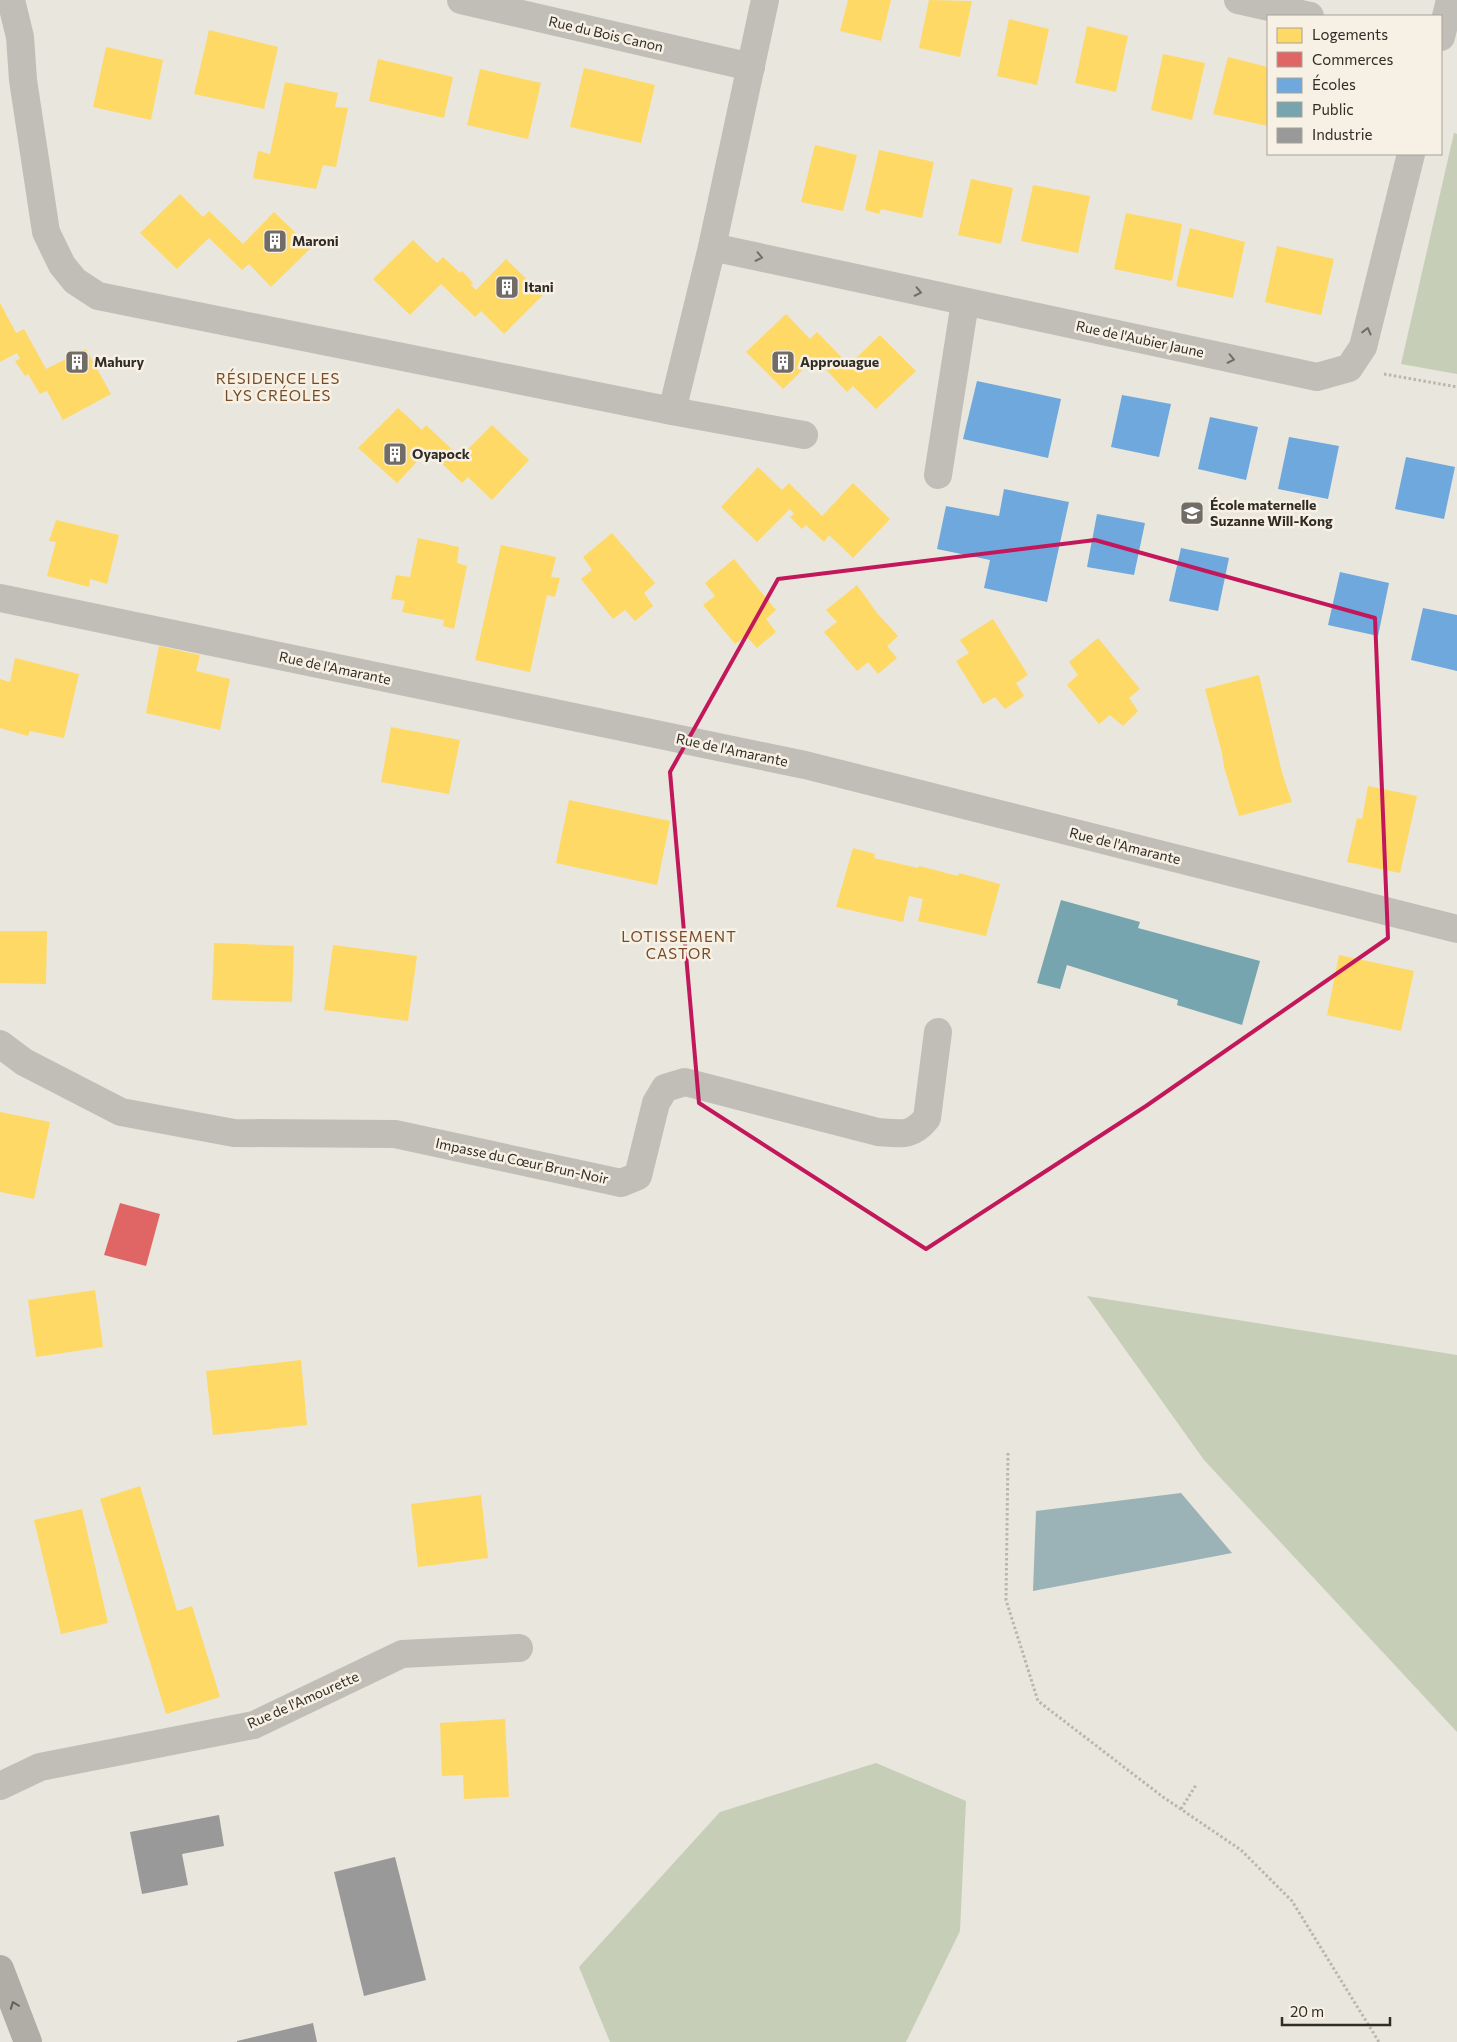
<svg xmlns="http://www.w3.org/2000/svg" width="1457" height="2042" viewBox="0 0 1457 2042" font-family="Commissioner,sans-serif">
	<rect width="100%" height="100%" fill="#e9e6dd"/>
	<!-- green -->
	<g fill="#c6ceb8">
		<path d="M1454,133L1457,134V374L1401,364Z"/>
		<path d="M1087,1296L1457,1355V1732L1204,1460Z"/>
		<path d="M876,1763L966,1801L960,1931L906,2042H610L579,1967L720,1812Z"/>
	</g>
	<!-- water -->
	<path fill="#9bb2b7" d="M1181,1493L1232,1553L1033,1591L1036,1511Z"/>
	<!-- homes -->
	<g fill="#ffd966">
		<path d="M848,0H891L881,41L840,31Z"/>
		<path d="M929,0L972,1L960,57L919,48Z"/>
		<path d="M1009,19L1049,29L1037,85L997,76Z"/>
		<path d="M1087,26L1128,36L1116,92L1075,83Z"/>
		<path d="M209,30L278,47L264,109L194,94Z"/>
		<path d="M106,47L163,60L151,120L93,107Z"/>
		<path d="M1163,54L1205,63L1192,120L1151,110Z"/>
		<path d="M1228,57L1268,67V126L1213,114Z"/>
		<path d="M378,59L453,77L444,118L369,101Z"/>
		<path d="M584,68L655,85L641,143L570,127Z"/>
		<path d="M480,69L541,83L528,139L467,125Z"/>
		<path d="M285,82L338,93L335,107L348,108L336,167L323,165L316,189L253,178L258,151L270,154Z"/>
		<path d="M815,145L857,155L843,211L801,202Z"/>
		<path d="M879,150L934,162L922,218L881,209L879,214L865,210Z"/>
		<path d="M971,179L1013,188L1001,244L958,235Z"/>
		<path d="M1033,185L1090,196L1078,253L1021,241Z"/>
		<path d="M180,194L203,217L209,211L243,244L274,212L311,248L271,287L249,264L242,270L209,238L177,269L140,233Z"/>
		<path d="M1126,213L1182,224L1172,281L1114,269Z"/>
		<path d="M1190,228L1245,242L1233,298L1176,286Z"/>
		<path d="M413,240L437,263L443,257L460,273L462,271L473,283L471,285L476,290L506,259L543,295L504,334L481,311L475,317L441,284L410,315L373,279Z"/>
		<path d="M1277,246L1334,259L1321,315L1265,302Z"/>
		<path d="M0,303L16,333L24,329L46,369L86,349L111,394L63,420L47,391L40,394L28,374L25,376L15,361L20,359L17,353L0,362Z"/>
		<path d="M786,314L810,339L817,332L849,365L880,335L916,371L876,409L853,386L847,392L815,358L783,389L746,352Z"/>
		<path d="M398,408L422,430L426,425L460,457L492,425L529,460L492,500L468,477L462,483L428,450L397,483L358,448Z"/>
		<path d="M758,467L782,490L789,483L822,516L853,483L890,519L853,558L829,535L824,542L806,525L802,529L790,517L794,514L790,509L757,542L721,507Z"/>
		<path d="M56,520L119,535L107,584L90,579L89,587L47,576L56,542L49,541Z"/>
		<path d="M612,533L655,583L644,593L653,606L635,621L625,610L613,619L581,579L592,570L583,557Z"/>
		<path d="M418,538L459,547L457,563L467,566L454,629L443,626L444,620L402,612L405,601L391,599L396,575L410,577Z"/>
		<path d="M501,545L556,557L551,577L560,578L555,597L547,595L530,672L475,660Z"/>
		<path d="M734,559L776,610L766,619L776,632L757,648L746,636L735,644L703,605L715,596L705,583Z"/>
		<path d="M857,585L877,613L898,636L887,646L897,658L878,674L868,662L857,671L824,632L837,622L826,610Z"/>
		<path d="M993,619L1028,675L1016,683L1024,696L1005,709L995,697L983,704L956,661L969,653L960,640Z"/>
		<path d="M1098,638L1140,689L1129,698L1138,711L1123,726L1110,715L1099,724L1067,685L1078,675L1069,662Z"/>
		<path d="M159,646L200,655L196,671L230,679L220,730L146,713Z"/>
		<path d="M15,658L79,674L64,738L30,731L28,736L0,728V679L10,682Z"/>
		<path d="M1259,675L1282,773L1292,802L1239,816L1224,767L1222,753L1205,689Z"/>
		<path d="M391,727L460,740L449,794L381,782Z"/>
		<path d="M1368,786L1417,796L1400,873L1347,862L1357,818L1362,819Z"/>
		<path d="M569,800L670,821L657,885L556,863Z"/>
		<path d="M853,848L875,854L874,858L918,868L919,866L958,876L959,873L1000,884L986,936L918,921L923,899L909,896L903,922L836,907Z"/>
		<path d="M0,931H47L46,984L0,983Z"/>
		<path d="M214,943L294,946L292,1002L212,1000Z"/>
		<path d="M333,945L417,956L408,1021L324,1010Z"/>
		<path d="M1339,955L1414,971L1401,1031L1327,1015Z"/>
		<path d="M0,1112L50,1122L34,1199L0,1192Z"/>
		<path d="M95,1290L103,1347L36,1357L28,1300Z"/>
		<path d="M301,1360L307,1425L213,1435L206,1371Z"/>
		<path d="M140,1486L177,1611L192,1606L220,1697L166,1714L100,1499Z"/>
		<path d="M481,1495L488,1558L418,1567L411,1504Z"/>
		<path d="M82,1509L108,1623L61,1634L34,1520Z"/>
		<path d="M505,1719L509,1797L464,1799L463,1775L442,1776L440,1723Z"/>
	</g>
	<!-- shops -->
	<path fill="#e06666" d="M120,1203L160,1214L146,1266L104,1255Z"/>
	<!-- schools -->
	<g fill="#6fa8dc">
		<path d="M977,381L1061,399L1048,458L963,439Z"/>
		<path d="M1122,395L1171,404L1159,457L1111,447Z"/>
		<path d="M1210,417L1258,427L1246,480L1198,469Z"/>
		<path d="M1289,437L1339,446L1328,499L1278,489Z"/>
		<path d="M1406,457L1455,467L1444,519L1395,509Z"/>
		<path d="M1004,489L1069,502L1047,602L984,588L990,560L937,549L946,506L999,516Z"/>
		<path d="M1097,514L1145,523L1134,575L1087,567Z"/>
		<path d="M1181,548L1229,558L1218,611L1169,601Z"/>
		<path d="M1340,572L1389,583L1378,636L1328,625Z"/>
		<path d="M1423,608L1457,615V671L1411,660Z"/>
	</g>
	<!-- public -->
	<path fill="#76a5af" d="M1061,900L1140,922L1138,928L1260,961L1242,1025L1177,1005L1178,1000L1067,965L1060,989L1037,983Z"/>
	<!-- industry -->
	<g fill="#999">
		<path d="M219,1815L224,1846L182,1854L188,1885L142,1894L130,1832Z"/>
		<path d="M395,1857L426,1980L364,1996L334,1872Z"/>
		<path d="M313,2023L317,2042H237V2041Z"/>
	</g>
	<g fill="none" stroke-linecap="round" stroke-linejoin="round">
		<!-- path -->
		<g stroke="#bab6af" stroke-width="3" stroke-dasharray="2.5 2.5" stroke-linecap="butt">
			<path d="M1384,374L1457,387"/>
			<path d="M1008,1453L1006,1600L1038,1701L1163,1797L1241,1850L1292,1901L1379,2042"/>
			<path d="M1181,1809L1196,1785"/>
		</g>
		<!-- minor -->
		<g stroke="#c1beb7" stroke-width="28">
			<path d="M11,0L20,37L23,80L46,232L62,265L75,281L98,296L672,411L804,435"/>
			<path d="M461,0L751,67"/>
			<path d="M1238,0L1310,16"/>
			<path d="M1441,37L1450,0"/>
			<path d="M712,247L1317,377L1349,368L1363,347L1411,154"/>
			<path d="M672,411L712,247L765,0"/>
			<path d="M938,475L965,302"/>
			<path d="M0,598L805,765L1457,929"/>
			<path d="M0,1044L24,1062L121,1112L234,1133L395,1134L621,1183L638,1176L656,1103L665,1088L685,1082L878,1132C901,1134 912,1137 927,1118L938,1032"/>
			<path d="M0,1786L40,1767L254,1725L402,1654L519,1648"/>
		</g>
		<!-- major -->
		<path stroke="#b0aca6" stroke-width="28" d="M0,1969L28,2042"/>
	</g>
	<!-- one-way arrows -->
	<defs><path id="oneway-chevron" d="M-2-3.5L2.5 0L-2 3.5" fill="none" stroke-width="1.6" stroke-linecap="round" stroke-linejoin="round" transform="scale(1.25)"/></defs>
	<g stroke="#726e67">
		<use href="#oneway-chevron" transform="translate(759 257) rotate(12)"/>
		<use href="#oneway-chevron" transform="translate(918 292) rotate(12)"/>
		<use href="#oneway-chevron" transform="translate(1367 331) rotate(-76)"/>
		<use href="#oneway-chevron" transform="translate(1231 359) rotate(12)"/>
	</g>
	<use stroke="#645f59" href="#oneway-chevron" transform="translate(14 2005) rotate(-111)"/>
	<!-- marked area -->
	<path fill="none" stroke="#c2185b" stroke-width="4" stroke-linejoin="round" d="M1095,540L1375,618L1388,938L1146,1106L926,1249L699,1103L670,772L778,579Z"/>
	<!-- icons -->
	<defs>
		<g id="building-square" transform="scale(1.25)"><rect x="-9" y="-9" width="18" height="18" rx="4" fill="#716d66" stroke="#f6f1e4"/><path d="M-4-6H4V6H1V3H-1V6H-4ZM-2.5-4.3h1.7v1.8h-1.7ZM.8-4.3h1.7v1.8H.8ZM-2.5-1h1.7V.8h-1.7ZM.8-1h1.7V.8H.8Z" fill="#fff"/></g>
		<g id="school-square" transform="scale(1.25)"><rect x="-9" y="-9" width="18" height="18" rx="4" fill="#716d66" stroke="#f6f1e4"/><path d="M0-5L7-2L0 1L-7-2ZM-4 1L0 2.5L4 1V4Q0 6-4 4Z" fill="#fff"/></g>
	</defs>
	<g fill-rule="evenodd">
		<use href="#building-square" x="275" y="241"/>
		<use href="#building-square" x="507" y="287"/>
		<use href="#building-square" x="77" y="362"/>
		<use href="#building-square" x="783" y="362"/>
		<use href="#building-square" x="395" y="454"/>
		<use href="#school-square" x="1192" y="513"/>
	</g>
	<g text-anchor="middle" stroke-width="5" stroke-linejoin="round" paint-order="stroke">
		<!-- street labels -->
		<g font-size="14" fill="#312c26" stroke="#f6f1e4">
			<text transform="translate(606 34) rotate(13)" y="5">Rue du Bois Canon</text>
			<text transform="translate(1140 339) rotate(12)" y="5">Rue de l'Aubier Jaune</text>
			<text transform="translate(335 668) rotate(12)" y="5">Rue de l'Amarante</text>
			<text transform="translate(732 750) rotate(12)" y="5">Rue de l'Amarante</text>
			<text transform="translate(1125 846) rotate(14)" y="5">Rue de l'Amarante</text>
			<text transform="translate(522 1161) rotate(12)" y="5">Impasse du Cœur Brun-Noir</text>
			<text transform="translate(303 1700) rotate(-24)" y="5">Rue de l'Amourette</text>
		</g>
		<!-- poi labels -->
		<g font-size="14" font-weight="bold" fill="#312c26" stroke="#f6f1e4" text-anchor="start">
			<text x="292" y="246">Maroni</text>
			<text x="524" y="292">Itani</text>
			<text x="94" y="367">Mahury</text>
			<text x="800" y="367">Approuague</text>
			<text x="412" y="459">Oyapock</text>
			<text x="1210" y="510">École maternelle<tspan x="1210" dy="16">Suzanne Will-Kong</tspan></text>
		</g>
		<!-- neighbourhood labels -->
		<g font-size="15" letter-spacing="1" fill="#774b28" stroke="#f6f1e4">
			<text x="278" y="384">RÉSIDENCE LES<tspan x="278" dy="17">LYS CRÉOLES</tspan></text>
			<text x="679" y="942">LOTISSEMENT<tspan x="679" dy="17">CASTOR</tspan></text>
		</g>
	</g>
	<!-- legend -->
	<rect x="1267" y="15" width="175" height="140" fill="#f6f1e4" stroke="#a7a298"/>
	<rect x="1277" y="28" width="25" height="15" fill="#ffd966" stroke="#a7a298"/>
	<text x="1312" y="40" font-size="15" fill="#312c26">Logements</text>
	<rect x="1277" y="52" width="25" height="15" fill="#e06666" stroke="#a7a298"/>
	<text x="1312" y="65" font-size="15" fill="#312c26">Commerces</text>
	<rect x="1277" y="78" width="25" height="15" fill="#6fa8dc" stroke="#a7a298"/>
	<text x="1312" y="90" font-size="15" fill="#312c26">Écoles</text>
	<rect x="1277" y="102" width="25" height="15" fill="#76a5af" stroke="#a7a298"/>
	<text x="1312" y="115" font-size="15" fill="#312c26">Public</text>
	<rect x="1277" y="128" width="25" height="15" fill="#999999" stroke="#a7a298"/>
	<text x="1312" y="140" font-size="15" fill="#312c26">Industrie</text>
	<!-- scale -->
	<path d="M1282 2017v8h108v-8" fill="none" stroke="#312c26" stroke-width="2.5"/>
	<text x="1290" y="2017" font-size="15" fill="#312c26" stroke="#f6f1e4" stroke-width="4" paint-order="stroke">20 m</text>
</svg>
